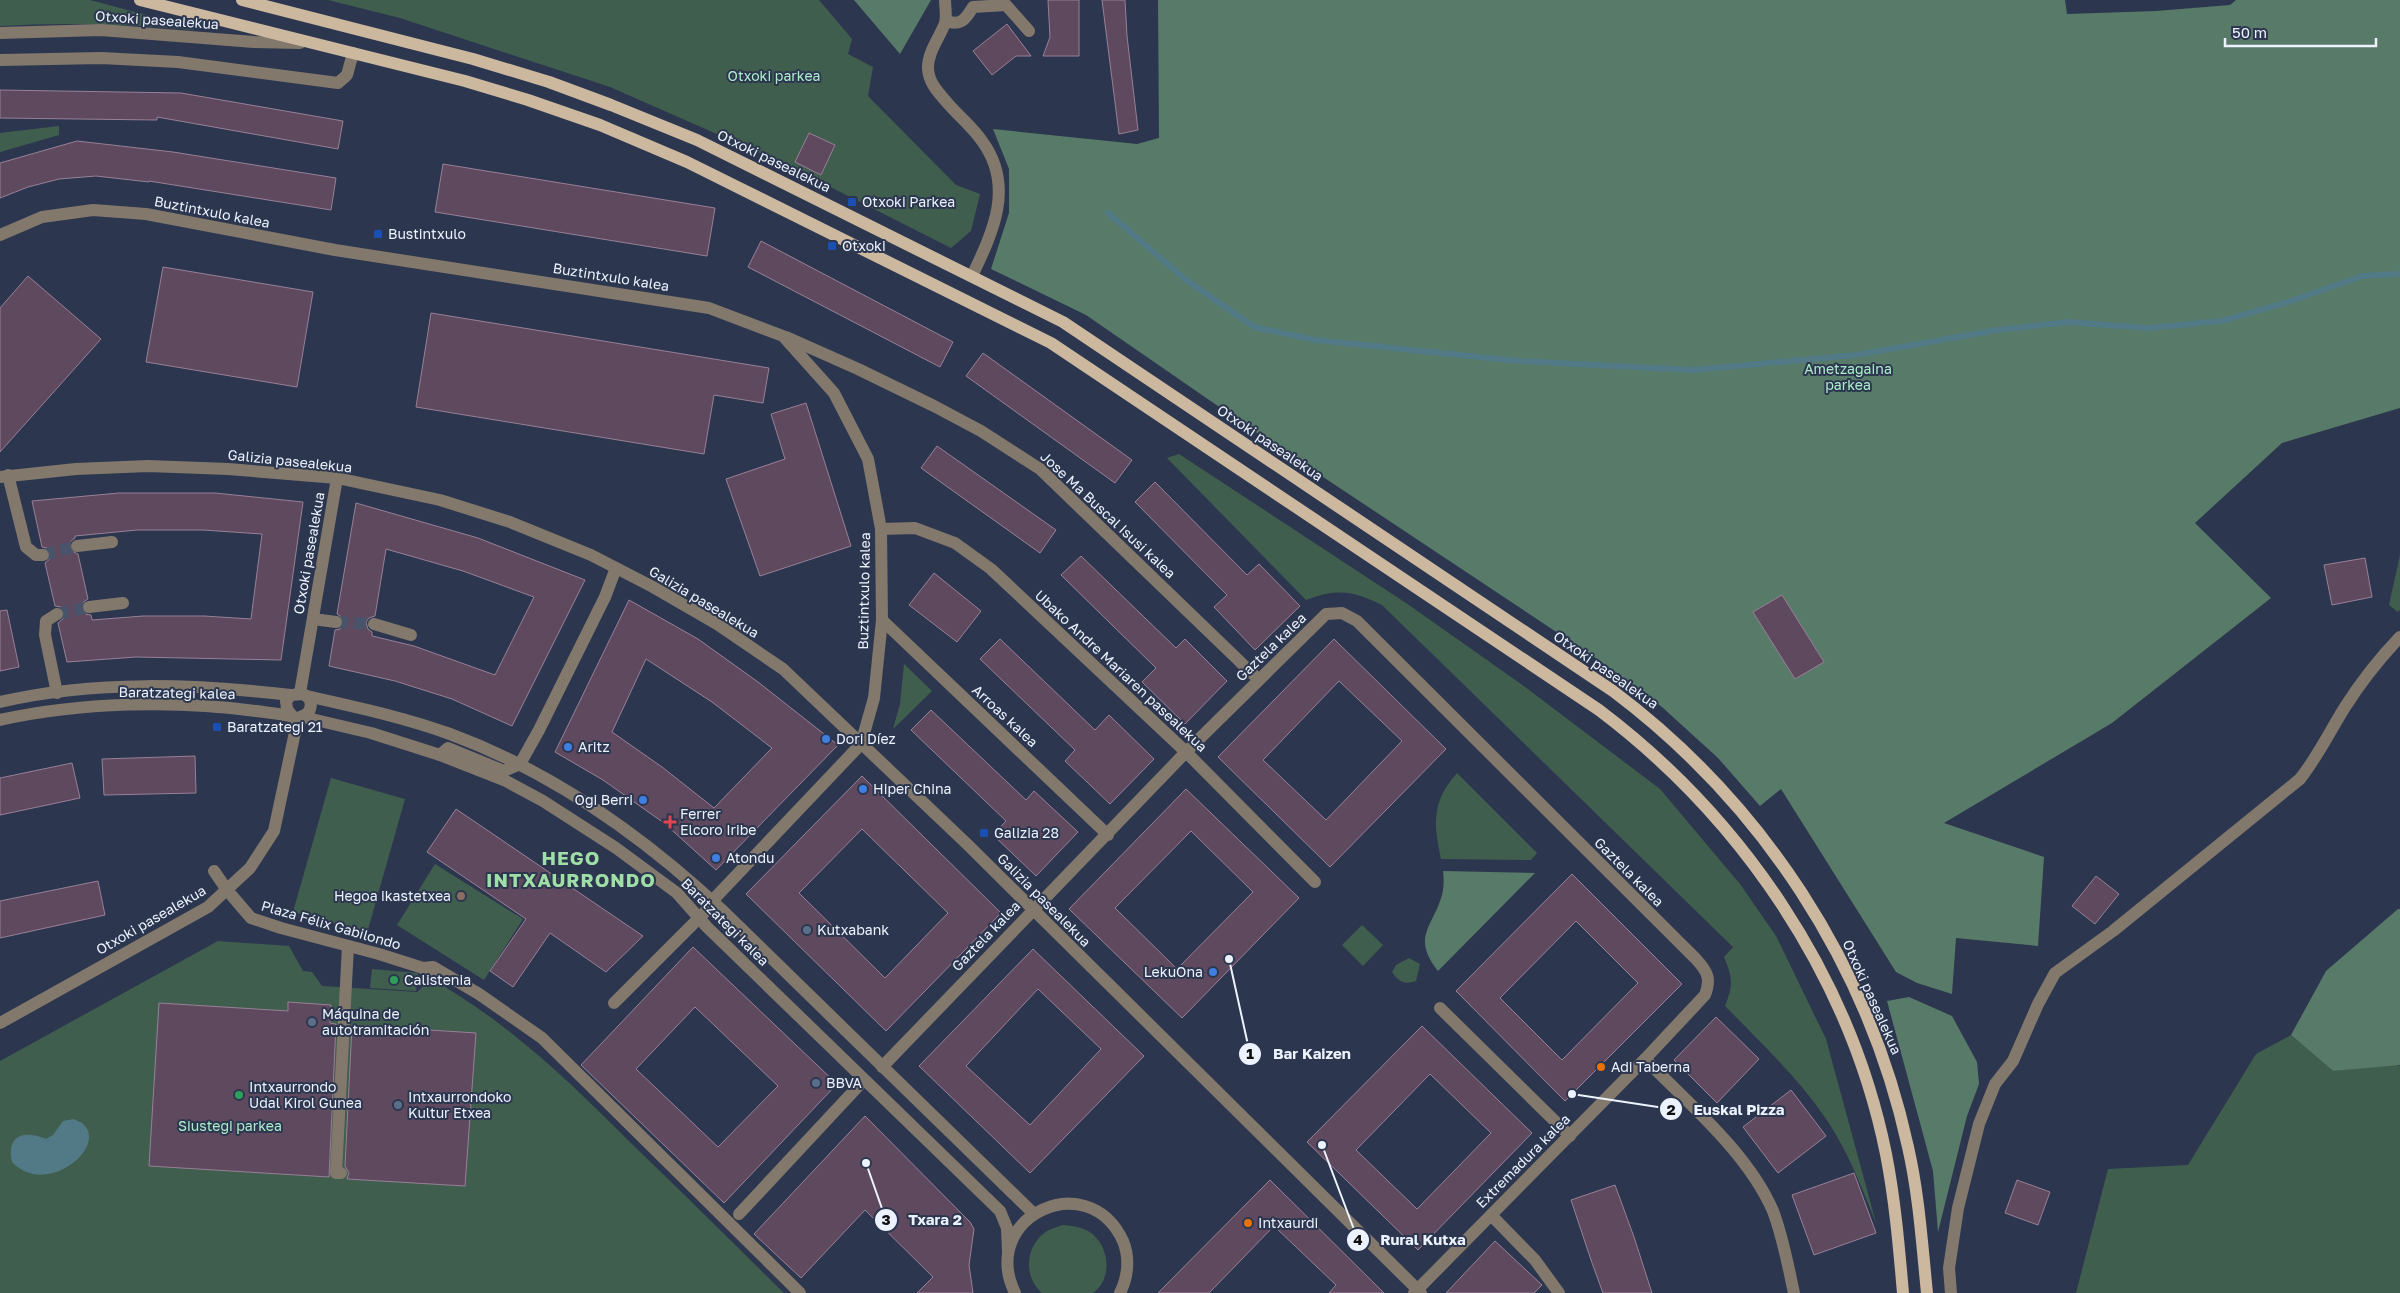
<svg xmlns="http://www.w3.org/2000/svg" width="2400" height="1293" viewBox="0 0 2400 1293" font-family="'Golos Text',sans-serif">
	<rect width="100%" height="100%" fill="#2c374f"/>
	<!-- green -->
	<g fill="#405e4e">
		<path d="M0,0H90L195,28L193,30C129,24 64,22 0,26Z"/>
		<path d="M328,0H819L852,39L848,54L873,67L868,96L956,185L980,194L971,231L951,248L787,165L610,87L400,18Z"/>
		<path d="M59,126V135L0,152V133Z"/>
		<path d="M1179,454L1406,603L1521,684L1660,789L1740,884L1776,936L1826,1039L1876,1223C1864,1193 1852,1162 1835,1133C1807,1086 1763,1045 1725,1006C1733,986 1733,978 1724,957L1733,947L1382,605C1354,591 1336,588 1306,600L1167,458Z"/>
		<path d="M2400,555V610L2398,612L2389,605Z"/>
		<path d="M904,664L932,691L893,729L900,704Z"/>
		<path d="M1457,773L1537,853L1531,860L1441,859C1433,823 1432,801 1457,773Z"/>
		<path d="M331,778L405,799L367,933L293,912Z"/>
		<path d="M435,864L523,919L484,980L397,925Z"/>
		<path d="M1362,925L1383,945L1363,966L1342,945Z"/>
		<path d="M218,941L289,946L303,971L312,972L322,986L417,992L431,979C510,1023 572,1084 635,1147C685,1195 734,1244 784,1293H0V1061Z"/>
		<path d="M1409,958L1420,964L1416,981C1404,985 1399,982 1392,972L1396,965Z"/>
		<path d="M372,969L418,973L416,991L370,988Z"/>
		<path d="M2291,1035L2333,1071L2393,1064L2400,1066V1293H2076L2108,1169L2188,1165L2256,1054Z"/>
		<path d="M1064,1225C1073,1226 1080,1227 1088,1231C1109,1243 1114,1278 1093,1293H1042C1024,1278 1025,1249 1043,1234C1049,1229 1056,1227 1064,1225Z"/>
	</g>
	<!-- forest -->
	<g fill="#587a68">
		<path d="M854,0H931L900,54Z"/>
		<path d="M1158,0H2065L2067,14L2156,11L2230,5L2236,0H2400V408L2282,443L2195,523L2271,598L2112,723L1944,823L2044,857L2038,946L1956,938L1952,994L1917,983L1896,972L1781,789L1760,806L1718,758L1662,707L1600,661L1257,433L1086,315L991,269L1009,213V169L993,129L1137,144L1159,138Z"/>
		<path d="M1443,871L1535,873L1438,971C1411,937 1433,927 1442,895C1444,887 1444,879 1443,871Z"/>
		<path d="M2398,909H2400V1065L2333,1071L2291,1035L2326,971Z"/>
		<path d="M1909,997L1952,1016L1977,1062L1979,1084L1967,1116L1938,1232L1933,1171L1887,1001Z"/>
	</g>
	<!-- water -->
	<path fill="#527a86" d="M74,1119C77,1121 82,1122 84,1125C107,1148 46,1198 12,1162C6,1134 25,1130 46,1139L53,1135L63,1121Z"/>
	<g fill="none" stroke-linecap="round" stroke-linejoin="round">
		<!-- stream -->
		<path stroke="#527a86" stroke-width="6" d="M1108,213L1185,279L1254,327L1315,340L1519,361L1693,370L1856,355L1997,330L2068,322L2149,328L2222,321L2288,302L2362,276L2400,274"/>
	</g>
	<!-- building -->
	<g fill="#5e495e" stroke="#988098" fill-rule="evenodd">
		<path d="M1048,0H1079V56H1043L1050,37Z"/>
		<path d="M1102,0H1125L1127,36L1138,130L1119,134Z"/>
		<path d="M1007,24L1031,56H1016L992,75L973,51Z"/>
		<path d="M0,90L181,93L343,121L338,149L157,117V120L0,118Z"/>
		<path d="M809,133L835,145L821,175L795,162Z"/>
		<path d="M77,141L173,152L336,178L331,210L149,181V182L96,176L59,179L28,187L0,198V163Z"/>
		<path d="M443,164L715,208L707,256L435,212Z"/>
		<path d="M761,241L953,342L940,367L748,267Z"/>
		<path d="M163,267L313,292L297,387L146,362Z"/>
		<path d="M28,276L101,339L0,452V308Z"/>
		<path d="M431,313L769,368L763,403L714,395L704,454L416,407Z"/>
		<path d="M983,353L1132,460L1115,483L966,376Z"/>
		<path d="M806,403L851,546L760,576L726,479L785,459L771,414Z"/>
		<path d="M937,446L1056,530L1040,553L921,468Z"/>
		<path d="M1155,482L1247,575L1259,564L1300,606L1255,650L1214,607L1227,595L1135,502Z"/>
		<path d="M119,493H215L303,502L281,660L136,657L67,662L58,623L64,618L65,613L61,607L55,606L45,563L50,559L51,555L47,548L42,547L32,501ZM137,530H203L262,534L251,619L204,616H143L92,620L91,615L85,614L81,608L82,603L88,599L78,554L70,550V542L75,538V536Z"/>
		<path d="M356,503L478,538L585,580L512,726L452,699L395,681L329,666L335,630L340,629L344,624L343,618L337,614ZM386,549L463,571L534,597L495,675L414,646L372,636V632L368,629L366,622L369,618L375,616Z"/>
		<path d="M1081,556L1176,648L1185,639L1227,681L1185,724L1142,682L1156,668L1061,575Z"/>
		<path d="M2365,558L2372,597L2332,605L2324,565Z"/>
		<path d="M934,573L981,611L957,642L909,605Z"/>
		<path d="M1782,595L1824,662L1795,679L1753,612Z"/>
		<path d="M629,600L698,639L758,682L838,745L716,870L664,823L603,780L555,752ZM646,659L712,702L772,748L714,808L662,767L612,732Z"/>
		<path d="M7,610L19,667L0,671V611Z"/>
		<path d="M1000,639L1095,730L1109,715L1154,759L1110,804L1065,761L1075,750L980,659Z"/>
		<path d="M1334,639L1446,749L1330,867L1218,757ZM1339,681L1402,741L1326,820L1263,760Z"/>
		<path d="M931,710L1026,800L1034,791L1078,832L1036,876L993,835L1006,821L911,730Z"/>
		<path d="M195,756L196,793L104,795L102,759Z"/>
		<path d="M72,763L80,798L0,815V778Z"/>
		<path d="M862,776L1001,913L886,1031L746,894ZM862,829L948,913L885,978L799,893Z"/>
		<path d="M1186,789L1299,898L1182,1018L1069,909ZM1191,831L1253,892L1177,969L1115,908Z"/>
		<path d="M456,809L643,936L606,972L550,933L513,987L490,971L526,919L427,852Z"/>
		<path d="M1572,874L1682,984L1565,1101L1456,991ZM1576,921L1638,983L1562,1060L1500,998Z"/>
		<path d="M2096,876L2119,894L2095,924L2072,906Z"/>
		<path d="M98,881L105,915L0,938V901Z"/>
		<path d="M693,947L837,1084L724,1203L581,1065ZM695,1007L778,1086L718,1147L636,1069Z"/>
		<path d="M1033,949L1144,1056L1030,1173L919,1066ZM1038,989L1101,1049L1030,1125L966,1066Z"/>
		<path d="M288,1002L331,1005L330,1023L336,1024L329,1177L149,1166L159,1003L288,1011Z"/>
		<path d="M1716,1017L1759,1059L1717,1103L1674,1060Z"/>
		<path d="M352,1025L476,1033L465,1186L347,1179L349,1173L345,1166Z"/>
		<path d="M1422,1026L1532,1133L1418,1250L1307,1142ZM1430,1074L1491,1133L1417,1209L1356,1150Z"/>
		<path d="M1791,1090L1826,1136L1778,1173L1743,1127Z"/>
		<path d="M865,1116L970,1222L974,1229L969,1265L973,1293H917L933,1277L865,1210L801,1278L754,1234Z"/>
		<path d="M1854,1173L1876,1233L1814,1255L1792,1195Z"/>
		<path d="M1270,1180L1384,1293H1329L1336,1285L1274,1226L1209,1293H1158Z"/>
		<path d="M2017,1180L2050,1192L2038,1225L2005,1213Z"/>
		<path d="M1615,1185L1634,1237L1652,1293H1603L1591,1260L1571,1200Z"/>
		<path d="M1495,1241L1542,1285L1534,1293H1446Z"/>
	</g>
	<g fill="none" stroke-linecap="round" stroke-linejoin="round">
		<!-- minor-tunnel -->
		<g stroke="#495369" stroke-width="12" stroke-dasharray="12 6" stroke-linecap="butt">
			<path d="M43,555L77,546"/>
			<path d="M57,614L89,607"/>
			<path d="M336,622L374,624"/>
		</g>
		<!-- minor -->
		<g stroke="#82786c" stroke-width="12">
			<path d="M945,0C945,7 947,16 945,23C940,37 927,53 928,69C929,85 941,95 951,107C961,118 973,128 982,141C1015,186 993,232 972,276"/>
			<path d="M946,21C961,26 965,20 973,7L1006,5L1029,31"/>
			<path d="M0,33L101,30L254,42L300,43"/>
			<path d="M0,60L101,58L178,62L338,83L347,75L353,53"/>
			<path d="M0,235L42,217L93,210L146,214L335,250L709,308L783,336L834,393L868,459L881,529L882,620L874,698L861,744L712,901L707,910L614,1003"/>
			<path d="M786,337L858,369L934,406L981,431L1040,469L1258,679"/>
			<path d="M8,475L26,547L36,555H43"/>
			<path d="M0,477L76,469L148,466L228,469L337,478L440,500L510,522L591,555L653,587L717,624L783,669L968,845L1421,1293"/>
			<path d="M881,529L915,528L955,543L991,569L1186,752L1315,882"/>
			<path d="M77,546L112,542"/>
			<path d="M89,607L123,603"/>
			<path d="M57,614L46,621L45,635L57,693"/>
			<path d="M313,619L336,622"/>
			<path d="M882,620L1108,835"/>
			<path d="M374,624L411,635"/>
			<path d="M300,693L337,478"/>
			<path d="M307,696C355,707 403,717 450,734C553,772 643,836 723,911L1034,1214"/>
			<path d="M0,702C95,680 195,684 291,695"/>
			<path d="M303,717L371,733L440,755L506,781L543,801L616,848L677,893L707,927L1000,1211L1007,1228L1008,1252"/>
			<path d="M0,720C80,702 176,700 256,711C270,713 284,714 298,718L307,714C313,707 312,698 303,694L291,695L286,701L287,709L293,717"/>
			<path d="M440,755L448,748L504,771L520,764L539,730L605,597L616,568"/>
			<path d="M214,871L227,890L251,918L281,928L379,954L423,968L428,972"/>
			<path d="M423,968L433,967L479,994L542,1038L800,1293"/>
			<path d="M1440,1008L1570,1136"/>
			<path d="M0,1023L208,907L250,868L274,831L298,718"/>
			<path d="M1645,1059C1689,1104 1748,1153 1773,1211C1783,1237 1788,1266 1794,1293"/>
			<path d="M882,1067L1186,752L1326,614L1342,613L1357,621L1696,959C1708,972 1711,979 1705,995L1645,1059L1414,1293"/>
			<path d="M341,1173H336L348,946"/>
			<path d="M739,1214L864,1080"/>
			<path d="M1491,1215L1535,1260L1559,1293"/>
			<path d="M1015,1293C978,1217 1088,1165 1123,1241C1130,1258 1128,1277 1120,1293"/>
			<path d="M1951,1293L1949,1268L1958,1208L1979,1124L1995,1084L2013,1061L2038,1004L2055,973L2113,931L2300,779C2318,756 2330,731 2345,707C2361,682 2379,659 2400,637"/>
		</g>
		<!-- major -->
		<g stroke="#ccb79f" stroke-width="12">
			<path d="M140,0L465,81L528,100L600,125L687,162L1051,343L1599,710C1742,818 1850,976 1886,1154C1895,1200 1899,1247 1903,1293"/>
			<path d="M242,0L473,59L549,82L611,105L697,140L1063,322L1613,691C1762,803 1868,964 1908,1147C1919,1195 1922,1244 1927,1293"/>
		</g>
	</g>
	<!-- markers -->
	<g fill="#1a4fb4" stroke="#2c374f" stroke-width="2">
		<rect x="847" y="197" width="10" height="10" rx="2.5"/>
		<rect x="373" y="229" width="10" height="10" rx="2.5"/>
		<rect x="827" y="241" width="10" height="10" rx="2.5"/>
		<rect x="212" y="722" width="10" height="10" rx="2.5"/>
		<rect x="979" y="828" width="10" height="10" rx="2.5"/>
	</g>
	<g fill="#3f7fe0" stroke="#2c374f" stroke-width="2">
		<circle cx="826" cy="739" r="5"/>
		<circle cx="568" cy="747" r="5"/>
		<circle cx="863" cy="789" r="5"/>
		<circle cx="643" cy="800" r="5"/>
		<circle cx="716" cy="858" r="5"/>
		<circle cx="1213" cy="972" r="5"/>
	</g>
	<path fill="#e0444e" stroke="#2c374f" stroke-width="2" d="M667.5 814.5h5v5h5v5h-5v5h-5v-5h-5v-5h5z"/>
	<circle fill="#8d6e63" stroke="#2c374f" stroke-width="2" cx="461" cy="896" r="5"/>
	<g fill="#5c6f8a" stroke="#2c374f" stroke-width="2">
		<circle cx="807" cy="930" r="5"/>
		<circle cx="312" cy="1022" r="5"/>
		<circle cx="816" cy="1083" r="5"/>
		<circle cx="398" cy="1105" r="5"/>
	</g>
	<g fill="#2e9e5b" stroke="#2c374f" stroke-width="2">
		<circle cx="394" cy="980" r="5"/>
		<circle cx="239" cy="1095" r="5"/>
	</g>
	<g fill="#e8710a" stroke="#2c374f" stroke-width="2">
		<circle cx="1601" cy="1067" r="5"/>
		<circle cx="1248" cy="1223" r="5"/>
	</g>
	<g text-anchor="middle" stroke-width="4" stroke-linejoin="round" paint-order="stroke">
		<!-- street labels -->
		<g font-size="14" fill="#ecf3ff" stroke="#2c374f">
			<text transform="translate(157 20) rotate(4)" y="5">Otxoki pasealekua</text>
			<text transform="translate(774 161) rotate(26)" y="5">Otxoki pasealekua</text>
			<text transform="translate(212 212) rotate(11)" y="5">Buztintxulo kalea</text>
			<text transform="translate(611 277) rotate(9)" y="5">Buztintxulo kalea</text>
			<text transform="translate(1270 443) rotate(34)" y="5">Otxoki pasealekua</text>
			<text transform="translate(290 461) rotate(6)" y="5">Galizia pasealekua</text>
			<text transform="translate(1108 515) rotate(43)" y="5">Jose Mª Buscal Isusi kalea</text>
			<text transform="translate(309 553) rotate(-80)" y="5">Otxoki pasealekua</text>
			<text transform="translate(864 591) rotate(-89)" y="5">Buztintxulo kalea</text>
			<text transform="translate(704 602) rotate(31)" y="5">Galizia pasealekua</text>
			<text transform="translate(1271 647) rotate(-44)" y="5">Gaztela kalea</text>
			<text transform="translate(1606 670) rotate(35)" y="5">Otxoki pasealekua</text>
			<text transform="translate(1121 671) rotate(43)" y="5">Ubako Andre Mariaren pasealekua</text>
			<text transform="translate(177 693) rotate(1)" y="5">Baratzategi kalea</text>
			<text transform="translate(1005 716) rotate(43)" y="5">Arroas kalea</text>
			<text transform="translate(1629 872) rotate(45)" y="5">Gaztela kalea</text>
			<text transform="translate(1044 900) rotate(45)" y="5">Galizia pasealekua</text>
			<text transform="translate(151 920) rotate(-30)" y="5">Otxoki pasealekua</text>
			<text transform="translate(725 922) rotate(45)" y="5">Baratzategi kalea</text>
			<text transform="translate(331 925) rotate(16)" y="5">Plaza Félix Gabilondo</text>
			<text transform="translate(986 936) rotate(-46)" y="5">Gaztela kalea</text>
			<text transform="translate(1872 997) rotate(66)" y="5">Otxoki pasealekua</text>
			<text transform="translate(1523 1161) rotate(-45)" y="5">Extremadura kalea</text>
		</g>
		<!-- park labels -->
		<g font-size="14" fill="#aeedcc" stroke="#2c374f">
			<text x="774" y="81">Otxoki parkea</text>
			<text x="1848" y="374">Ametzagaina<tspan x="1848" dy="16">parkea</tspan></text>
			<text x="230" y="1131">Siustegi parkea</text>
		</g>
		<!-- poi labels -->
		<g font-size="14" fill="#ecf3ff" stroke="#2c374f" text-anchor="start">
			<text x="862" y="207">Otxoki Parkea</text>
			<text x="388" y="239">Bustintxulo</text>
			<text x="842" y="251">Otxoki</text>
			<text x="227" y="732">Baratzategi 21</text>
			<text x="836" y="744">Dori Díez</text>
			<text x="578" y="752">Aritz</text>
			<text x="873" y="794">Hiper China</text>
			<text x="633" y="805" text-anchor="end">Ogi Berri</text>
			<text x="680" y="819">Ferrer<tspan x="680" dy="16">Elcoro Iribe</tspan></text>
			<text x="994" y="838">Galizia 28</text>
			<text x="726" y="863">Atondu</text>
			<text x="451" y="901" text-anchor="end">Hegoa ikastetxea</text>
			<text x="817" y="935">Kutxabank</text>
			<text x="1203" y="977" text-anchor="end">LekuOna</text>
			<text x="404" y="985">Calistenia</text>
			<text x="322" y="1019">Máquina de<tspan x="322" dy="16">autotramitación</tspan></text>
			<text x="1611" y="1072">Adi Taberna</text>
			<text x="826" y="1088">BBVA</text>
			<text x="249" y="1092">Intxaurrondo<tspan x="249" dy="16">Udal Kirol Gunea</tspan></text>
			<text x="408" y="1102">Intxaurrondoko<tspan x="408" dy="16">Kultur Etxea</tspan></text>
			<text x="1258" y="1228">Intxaurdi</text>
		</g>
		<!-- district labels -->
		<g font-size="19" font-weight="bold" letter-spacing="1" fill="#9fdea6" stroke="#2c374f">
			<text x="571" y="865">HEGO<tspan x="571" dy="22">INTXAURRONDO</tspan></text>
		</g>
	</g>
	<!-- callouts -->
	<path fill="none" stroke="#ecf3ff" stroke-width="2" d="M1229 959L1250 1054M1572 1094L1671 1109M866 1163L886 1220M1322 1145L1358 1240"/>
	<g fill="#ecf3ff" stroke="#2c374f" stroke-width="2">
		<circle cx="1229" cy="959" r="5"/>
		<circle cx="1572" cy="1094" r="5"/>
		<circle cx="866" cy="1163" r="5"/>
		<circle cx="1322" cy="1145" r="5"/>
		<circle cx="1250" cy="1054" r="12"/>
		<circle cx="1671" cy="1109" r="12"/>
		<circle cx="886" cy="1220" r="12"/>
		<circle cx="1358" cy="1240" r="12"/>
	</g>
	<g font-size="15" text-anchor="middle" font-weight="bold" fill="#111">
		<text x="1250" y="1059">1</text>
		<text x="1671" y="1115">2</text>
		<text x="886" y="1225">3</text>
		<text x="1358" y="1245">4</text>
	</g>
	<g font-size="15" text-anchor="middle" font-weight="bold" fill="#ecf3ff" stroke="#2c374f" stroke-width="4" stroke-linejoin="round" paint-order="stroke">
		<text x="1312" y="1059">Bar Kaizen</text>
		<text x="1739" y="1115">Euskal Pizza</text>
		<text x="935" y="1225">Txara 2</text>
		<text x="1423" y="1245">Rural Kutxa</text>
	</g>
	<!-- scale -->
	<path d="M2225 38v8h151v-8" fill="none" stroke="#ecf3ff" stroke-width="2.5"/>
	<text x="2232" y="38" font-size="15" fill="#ecf3ff" stroke="#2c374f" stroke-width="4" paint-order="stroke">50 m</text>
</svg>
